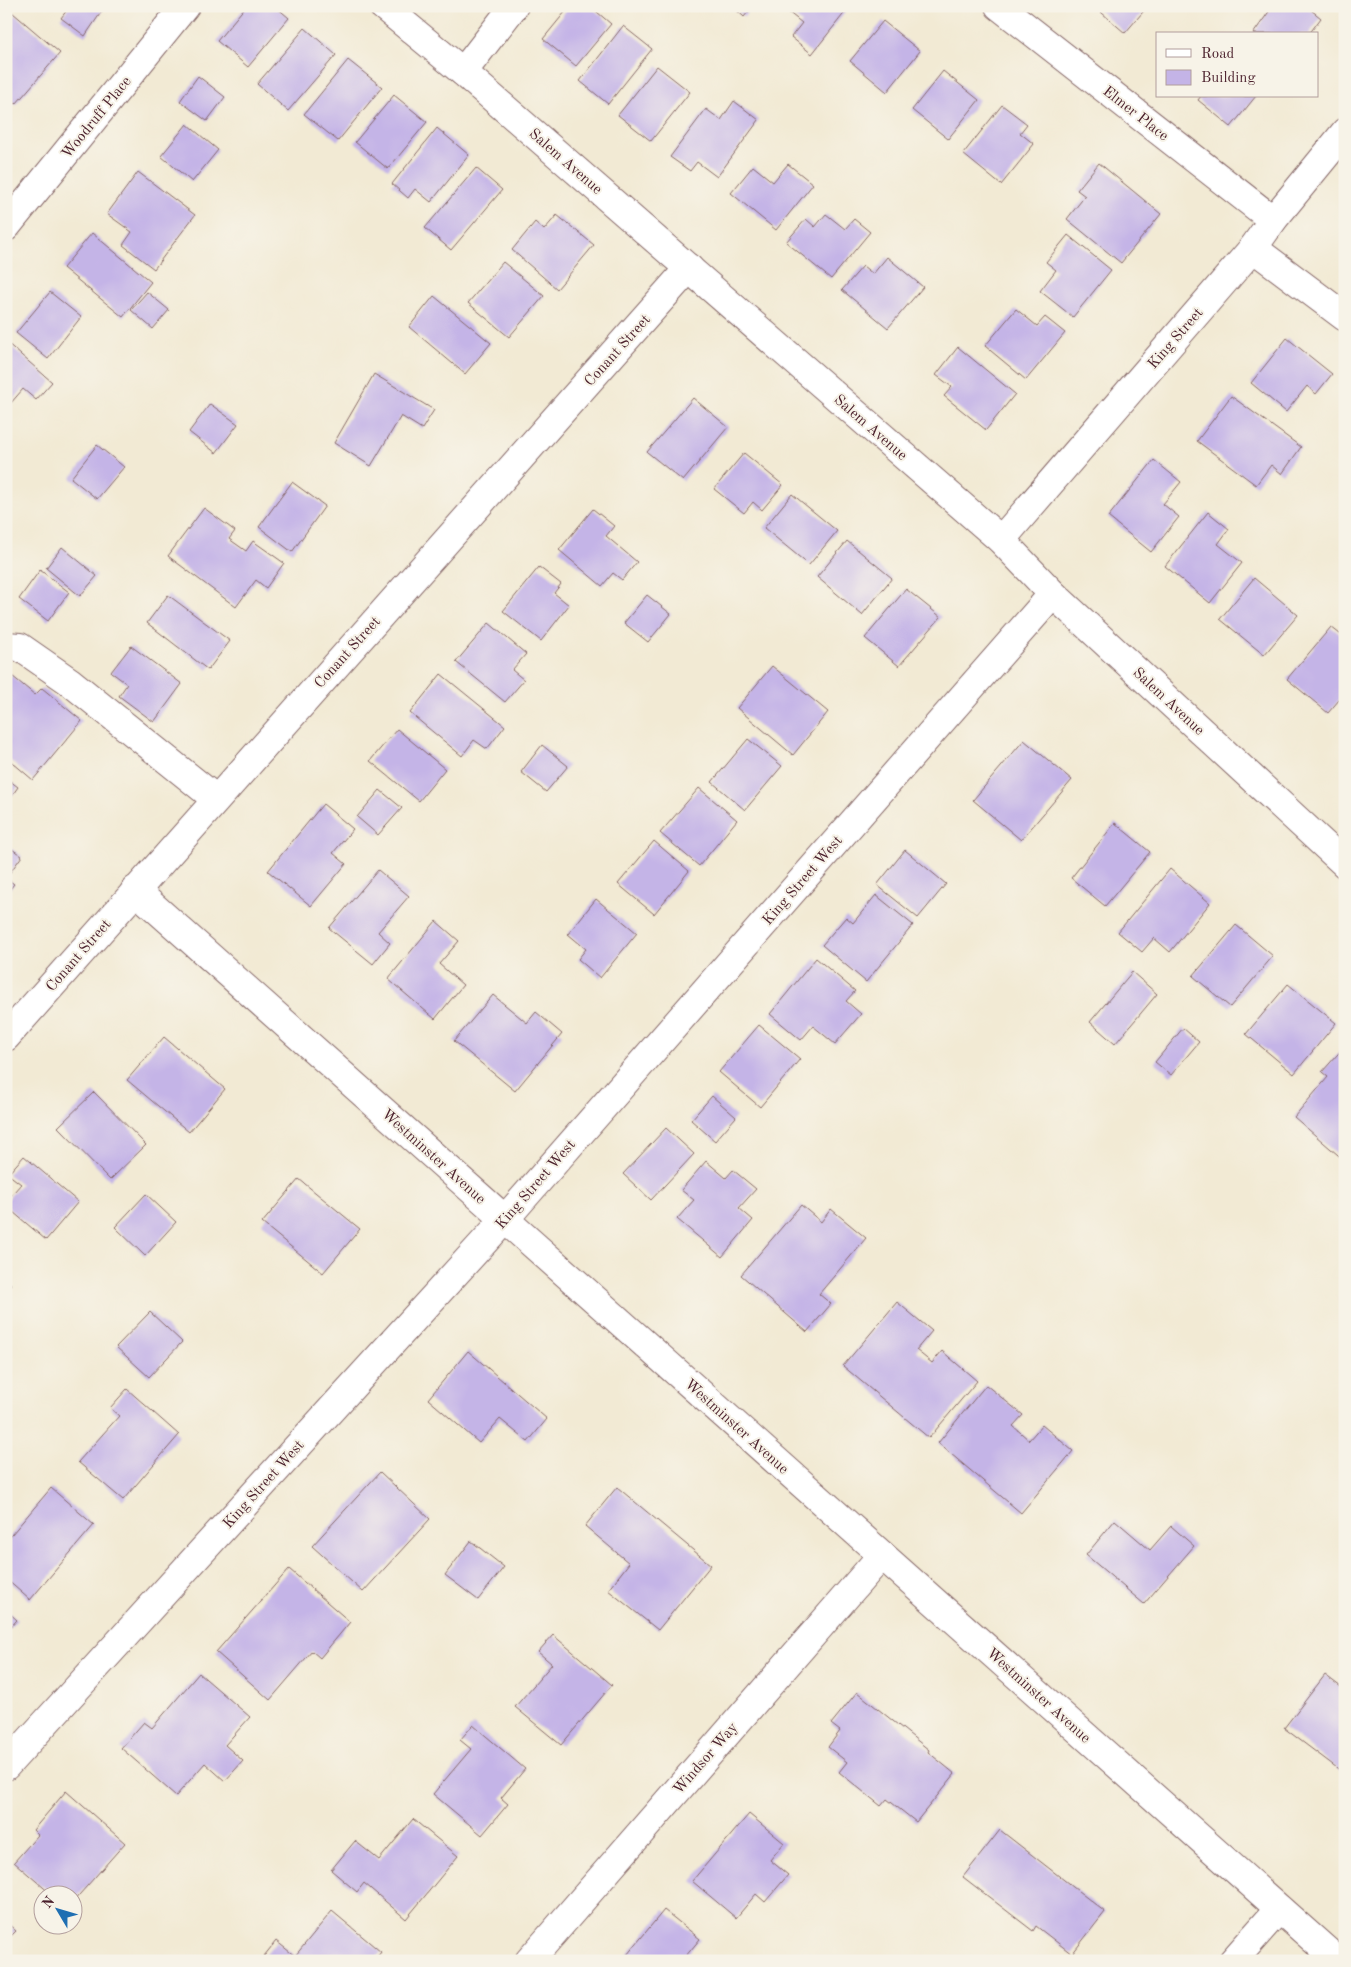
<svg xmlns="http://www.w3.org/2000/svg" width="1351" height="1967" viewBox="0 0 1351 1967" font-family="'Old Standard TT',serif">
	<rect width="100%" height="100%" fill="#f7f3e8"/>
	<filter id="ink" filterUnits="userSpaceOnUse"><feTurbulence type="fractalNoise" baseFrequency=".02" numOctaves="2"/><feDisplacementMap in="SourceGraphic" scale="10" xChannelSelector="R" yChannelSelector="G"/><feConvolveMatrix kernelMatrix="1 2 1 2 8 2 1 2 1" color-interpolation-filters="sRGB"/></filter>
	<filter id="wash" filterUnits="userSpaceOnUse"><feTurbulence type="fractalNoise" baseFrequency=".0096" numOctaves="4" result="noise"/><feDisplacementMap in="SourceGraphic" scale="20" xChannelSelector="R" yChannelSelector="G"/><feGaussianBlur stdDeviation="1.12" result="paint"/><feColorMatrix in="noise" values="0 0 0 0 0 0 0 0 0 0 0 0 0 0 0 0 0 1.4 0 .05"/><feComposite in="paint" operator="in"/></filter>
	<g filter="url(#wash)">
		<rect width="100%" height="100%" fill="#f2ead4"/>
		<g id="blocks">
			<!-- building -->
			<g fill="#c4b4e7">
				<path d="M70,6H96L102,11L85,36L61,18Z"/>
				<path d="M246,6H275L289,18L248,67L217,41Z"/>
				<path d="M570,6H590L611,24L576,66L543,39Z"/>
				<path d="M732,6H753L744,17Z"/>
				<path d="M791,6H850L812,54L791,37L802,23L787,11Z"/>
				<path d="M1094,6H1148L1125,33Z"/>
				<path d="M1273,6H1306L1321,18L1309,34H1253Z"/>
				<path d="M6,7L60,53L16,104L6,96Z"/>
				<path d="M883,21L920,51L887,92L850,61Z"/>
				<path d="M623,26L652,49L608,104L580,81Z"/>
				<path d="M305,28L336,55L288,111L257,84Z"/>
				<path d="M348,60L382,87L338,141L304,114Z"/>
				<path d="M657,66L690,92L651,141L618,115Z"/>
				<path d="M943,71L979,100L948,139L912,110Z"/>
				<path d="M198,76L225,97L207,121L180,101Z"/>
				<path d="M394,95L427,122L388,169L355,142Z"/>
				<path d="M1201,96H1256L1231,127L1198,100Z"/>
				<path d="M734,101L759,120L717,177L697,162L690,171L670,157L706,109L721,120Z"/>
				<path d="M1002,105L1027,124L1020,133L1034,144L1001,185L963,154Z"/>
				<path d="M187,124L218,150L192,182L161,156Z"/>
				<path d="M437,128L469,155L431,202L415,189L408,198L392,184Z"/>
				<path d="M1099,163L1161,214L1121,263L1067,219L1085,196L1077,190Z"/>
				<path d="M788,164L813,184L776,230L731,193L753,166L773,182Z"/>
				<path d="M476,168L502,190L451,250L425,228Z"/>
				<path d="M138,172L195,215L154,269L123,245L132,232L107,214Z"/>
				<path d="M826,214L845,229L854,219L870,232L831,279L786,242L806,219L815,227Z"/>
				<path d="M557,215L594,245L557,289L512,250L535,222L544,230Z"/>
				<path d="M92,233L151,282L123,317L63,268Z"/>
				<path d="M1068,235L1111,270L1073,317L1040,291L1056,270L1046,262Z"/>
				<path d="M887,257L923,287L888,328L842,290L863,266L873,274Z"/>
				<path d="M503,262L544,296L509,337L468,303Z"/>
				<path d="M50,292L81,317L48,359L16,333Z"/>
				<path d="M147,292L169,310L153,329L131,310Z"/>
				<path d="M434,296L491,343L465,374L409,327Z"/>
				<path d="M1016,309L1037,326L1045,317L1065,333L1026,380L985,346Z"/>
				<path d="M1287,338L1332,374L1316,394L1307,386L1286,412L1251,383Z"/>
				<path d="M6,342L52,382L36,400L23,389L10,404L6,401Z"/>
				<path d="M958,347L1015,394L986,430L944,396L952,387L936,375Z"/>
				<path d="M374,374L434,410L422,429L401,416L371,466L334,443Z"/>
				<path d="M1231,396L1301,447L1282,474L1271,465L1256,485L1197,441Z"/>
				<path d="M693,398L728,427L683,481L647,452Z"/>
				<path d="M210,404L238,424L216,453L189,432Z"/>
				<path d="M97,445L124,467L97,499L71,478Z"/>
				<path d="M744,453L783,485L762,510L753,502L744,513L714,489Z"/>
				<path d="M1154,460L1181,482L1163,504L1179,517L1151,552L1108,517Z"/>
				<path d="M292,482L325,506L292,552L259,527Z"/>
				<path d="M792,494L837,531L809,565L764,528Z"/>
				<path d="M204,508L235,531L229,539L246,551L253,541L284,563L266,588L256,580L236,607L168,556Z"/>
				<path d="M593,509L614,526L606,536L637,562L622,580L613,573L602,586L559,550Z"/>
				<path d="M1208,512L1229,529L1218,544L1242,563L1210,603L1165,566Z"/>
				<path d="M847,541L892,578L862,615L817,577Z"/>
				<path d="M62,547L97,576L80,596L46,568Z"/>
				<path d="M539,567L561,584L554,593L569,605L541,641L503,611Z"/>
				<path d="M40,570L69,592L48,621L19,599Z"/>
				<path d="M1254,578L1298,615L1264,655L1220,619Z"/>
				<path d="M906,589L941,617L899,666L865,638Z"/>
				<path d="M168,595L230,641L208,670L147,623Z"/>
				<path d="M647,595L671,614L648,642L624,623Z"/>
				<path d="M489,623L526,654L512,670L524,680L505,702L456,662Z"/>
				<path d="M1331,627L1345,638V659L1341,664L1345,667V693L1328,713L1287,679Z"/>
				<path d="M131,646L182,684L154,722L119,696L127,684L111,672Z"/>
				<path d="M772,666L828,712L793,755L737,708Z"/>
				<path d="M6,671L35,695L42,688L82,721L33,780L6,757Z"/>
				<path d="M441,674L505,726L487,749L474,740L462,756L410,713Z"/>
				<path d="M397,729L445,769L419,801L370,761Z"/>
				<path d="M748,739L782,766L745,810L712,782Z"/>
				<path d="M1024,740L1072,780L1021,840L973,800Z"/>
				<path d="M542,745L568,766L546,792L521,772Z"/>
				<path d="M6,778L18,787L6,804Z"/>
				<path d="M699,788L737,820L699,866L660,833Z"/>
				<path d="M380,790L402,808L378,835L357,817Z"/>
				<path d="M323,804L353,829L333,853L346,864L311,906L268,871Z"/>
				<path d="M1115,823L1150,852L1105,906L1071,878Z"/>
				<path d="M654,841L689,871L654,914L618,884Z"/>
				<path d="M6,845L22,856L6,878L14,884L6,894Z"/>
				<path d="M905,850L946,884L918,918L877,885Z"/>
				<path d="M1170,869L1210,903L1170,952L1154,938L1142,952L1118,932Z"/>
				<path d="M378,870L409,896L378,932L390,943L373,964L329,928Z"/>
				<path d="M876,895L913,925L866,982L822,945L846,917L853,923Z"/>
				<path d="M596,899L637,933L600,978L578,959L586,949L568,934Z"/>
				<path d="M436,921L459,941L439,964L463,985L435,1019L388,979Z"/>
				<path d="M1236,925L1273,956L1230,1007L1193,976Z"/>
				<path d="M816,958L855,991L846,1001L861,1014L835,1044L813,1026L801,1040L770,1014Z"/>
				<path d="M1132,972L1157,994L1115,1044L1090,1022Z"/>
				<path d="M1288,984L1336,1023L1294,1074L1246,1034Z"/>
				<path d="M493,995L527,1023L536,1012L562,1034L515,1091L454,1041Z"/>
				<path d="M759,1025L800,1059L760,1107L719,1072Z"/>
				<path d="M1183,1028L1199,1042L1171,1075L1155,1062Z"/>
				<path d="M164,1037L225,1089L189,1132L127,1080Z"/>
				<path d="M1345,1046V1161L1294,1117L1328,1077L1322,1072Z"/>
				<path d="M94,1092L146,1145L110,1180L58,1127Z"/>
				<path d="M712,1096L736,1117L715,1141L691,1120Z"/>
				<path d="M666,1128L694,1154L651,1200L623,1174Z"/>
				<path d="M24,1156L78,1202L46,1240L6,1206V1201L21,1184L8,1174Z"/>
				<path d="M706,1161L726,1178L733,1170L756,1189L739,1208L753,1220L722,1257L677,1219L694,1200L681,1190Z"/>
				<path d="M299,1179L360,1229L323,1273L262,1223Z"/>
				<path d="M146,1194L176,1222L145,1256L115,1227Z"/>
				<path d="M801,1205L821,1222L831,1209L866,1238L819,1294L831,1304L807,1332L741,1275Z"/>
				<path d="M6,1280L11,1284L6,1290Z"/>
				<path d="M897,1302L932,1331L916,1350L932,1363L942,1351L977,1381L929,1438L843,1366Z"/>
				<path d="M150,1312L182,1342L149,1377L116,1347Z"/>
				<path d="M468,1351L547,1419L528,1442L500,1419L479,1443L428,1399Z"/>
				<path d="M986,1385L1023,1415L1013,1426L1029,1440L1042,1425L1073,1451L1021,1513L938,1443Z"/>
				<path d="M127,1389L179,1435L123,1500L78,1462L119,1416L110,1408Z"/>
				<path d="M380,1472L430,1519L363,1592L312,1546Z"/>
				<path d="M617,1487L711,1565L658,1630L608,1590L629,1563L585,1526Z"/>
				<path d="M51,1488L94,1525L30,1600L6,1579V1541Z"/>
				<path d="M1115,1520L1150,1550L1171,1526L1194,1546L1144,1604L1086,1555Z"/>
				<path d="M471,1541L504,1567L478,1600L445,1575Z"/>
				<path d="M289,1569L350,1622L320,1658L312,1651L270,1700L216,1652Z"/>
				<path d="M6,1610L17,1620L6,1632Z"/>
				<path d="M553,1635L612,1685L561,1745L515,1707L552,1664L538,1652Z"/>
				<path d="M199,1673L250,1717L225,1745L243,1761L225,1781L205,1763L176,1796L121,1748L144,1722L152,1728Z"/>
				<path d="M1325,1675L1345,1690V1766L1341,1771L1284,1728Z"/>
				<path d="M857,1692L929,1750L928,1752L955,1774L916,1822L887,1799L881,1806L839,1772L847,1762L828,1747L840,1731L831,1724Z"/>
				<path d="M473,1725L525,1769L501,1798L508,1804L482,1835L433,1794L471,1749L460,1740Z"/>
				<path d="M66,1791L125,1843L72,1903V1894H51L14,1862L38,1835L33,1830Z"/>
				<path d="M749,1814L784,1843L770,1860L788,1875L765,1902L756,1894L736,1918L692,1881Z"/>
				<path d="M413,1819L458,1856L406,1919L364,1883L357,1892L331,1870L355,1841L379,1860Z"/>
				<path d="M1000,1830L1105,1912L1072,1954L1036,1926L1033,1931L963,1877Z"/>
				<path d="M664,1910L700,1939L685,1957L689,1961H622Z"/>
				<path d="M332,1911L381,1952L374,1961H260L276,1941L295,1956Z"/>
				<path d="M6,1922L16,1931L6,1941Z"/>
			</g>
		</g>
	</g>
	<g filter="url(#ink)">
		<use href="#blocks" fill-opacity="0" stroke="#856666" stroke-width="1"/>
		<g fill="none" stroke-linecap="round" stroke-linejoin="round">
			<!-- minor casing -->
			<g stroke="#856666" stroke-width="30">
				<g id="minor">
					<path d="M383,6L463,72L1001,540L1053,594L1345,864"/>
					<path d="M999,6L1273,220"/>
					<path d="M463,72L514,6"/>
					<path d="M6,227L185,6"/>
					<path d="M1253,248L1345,317"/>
					<path d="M1001,540L1253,248L1273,220L1345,132"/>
					<path d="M6,646L20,647L69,681L216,799"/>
					<path d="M135,890L1338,1961"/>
					<path d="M6,1037L689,268"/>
					<path d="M6,1766L505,1219L1053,594"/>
					<path d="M529,1961L882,1555"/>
					<path d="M1233,1961L1279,1909"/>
				</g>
			</g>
			<!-- minor -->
			<use href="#minor" stroke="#fff" stroke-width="28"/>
		</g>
	</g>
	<g text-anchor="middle" stroke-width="4" stroke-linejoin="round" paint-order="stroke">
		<!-- street labels -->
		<g font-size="15" fill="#4a1f2b" stroke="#f7f3e8">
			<text transform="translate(1136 113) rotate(38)" y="5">Elmer Place</text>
			<text transform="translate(96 117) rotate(-51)" y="5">Woodruff Place</text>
			<text transform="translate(566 161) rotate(41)" y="5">Salem Avenue</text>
			<text transform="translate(1175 338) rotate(-49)" y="5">King Street</text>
			<text transform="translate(617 350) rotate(-48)" y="5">Conant Street</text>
			<text transform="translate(871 427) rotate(41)" y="5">Salem Avenue</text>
			<text transform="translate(347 652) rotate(-48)" y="5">Conant Street</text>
			<text transform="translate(1169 701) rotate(43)" y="5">Salem Avenue</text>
			<text transform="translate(802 880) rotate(-49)" y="5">King Street West</text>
			<text transform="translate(78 955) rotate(-49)" y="5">Conant Street</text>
			<text transform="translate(434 1156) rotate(42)" y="5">Westminster Avenue</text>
			<text transform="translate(535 1184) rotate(-49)" y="5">King Street West</text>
			<text transform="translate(737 1426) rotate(42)" y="5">Westminster Avenue</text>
			<text transform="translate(263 1484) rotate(-48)" y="5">King Street West</text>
			<text transform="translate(1039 1695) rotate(42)" y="5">Westminster Avenue</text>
			<text transform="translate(705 1758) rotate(-49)" y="5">Windsor Way</text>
		</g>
	</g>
	<!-- margin -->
	<rect width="1351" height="1967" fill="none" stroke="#f7f3e8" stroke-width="25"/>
	<!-- legend -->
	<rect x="1156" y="32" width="162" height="65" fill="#f7f3e8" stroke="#b29e9c"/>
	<rect x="1166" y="49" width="25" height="8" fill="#ffffff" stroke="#b29e9c"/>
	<text x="1201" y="58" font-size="15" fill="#4a1f2b">Road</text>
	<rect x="1166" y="70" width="25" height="15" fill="#c4b4e7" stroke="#b29e9c"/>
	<text x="1201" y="82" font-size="15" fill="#4a1f2b">Building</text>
	<!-- north arrow -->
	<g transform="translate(58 1910) rotate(308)"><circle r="24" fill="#f7f3e8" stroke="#b29e9c"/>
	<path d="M0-4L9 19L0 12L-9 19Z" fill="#1f6fb2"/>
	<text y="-8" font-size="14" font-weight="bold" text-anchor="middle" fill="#4a1f2b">N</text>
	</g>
</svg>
